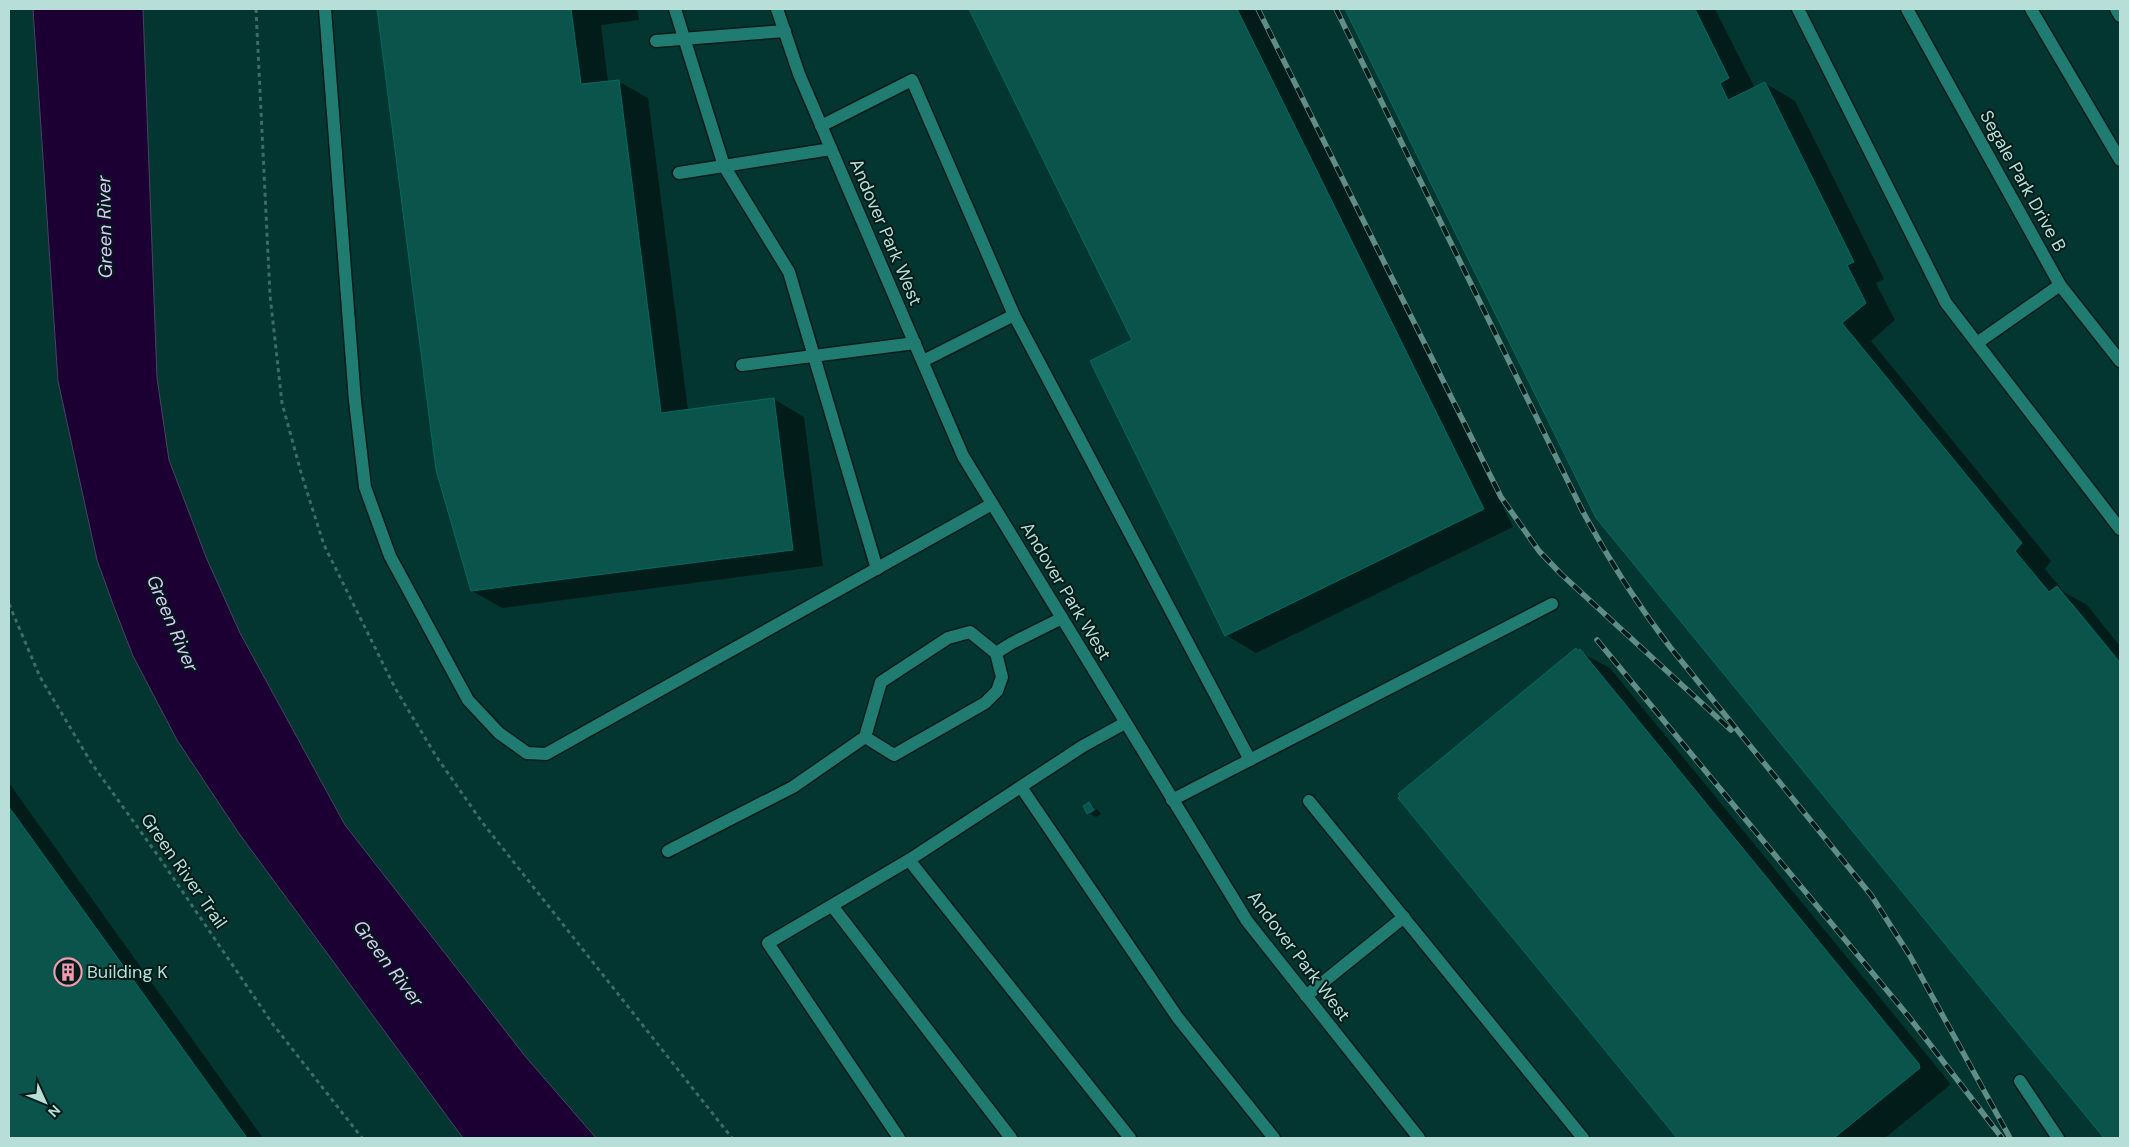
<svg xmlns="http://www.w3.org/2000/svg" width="2129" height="1147" viewBox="0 0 2129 1147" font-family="'DM Sans',sans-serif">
	<rect width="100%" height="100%" fill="#043631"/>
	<!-- water -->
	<path fill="#1c0033" stroke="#4a4364" d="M33,9H143L157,378L169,460L206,557L240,633L345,825L525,1056L596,1138H463L238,832L177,740L133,656L114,607L97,560L58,381Z"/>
	<!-- shadow -->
	<g fill="#0007">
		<path d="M379,9H637L639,20L601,25L608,82L618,81L648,98L688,410L774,399L804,417L823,566L502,608L472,591L438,470Z"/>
		<path d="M970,9H1258L1513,527L1256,653L1226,635L1134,340Z"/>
		<path d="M1346,9H1715L1755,88L1765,83L1795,101L1884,279L1876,283L1895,320L1871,341L2051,561L2045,569L2064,592L2087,605L2120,646V661L2073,604L2067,601L2120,665V1138H2106L1597,517Z"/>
		<path d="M1576,650L1610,668L1949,1082L1950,1085L1885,1138H1678L1399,798Z"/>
		<path d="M9,783L263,1138H9Z"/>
		<path d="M1089,804L1095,807L1090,811V814L1097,809L1101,814L1096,817L1088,813Z"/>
	</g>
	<!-- building -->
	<g fill="#0b544c" stroke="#006b61">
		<path d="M377,9H571L581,84L619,80L661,413L774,398L793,550L471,591L436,470Z"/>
		<path d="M969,9H1237L1484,509L1225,636L1090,361L1132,340Z"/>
		<path d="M1345,9H1695L1729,78L1720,83L1728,100L1765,82L1854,262L1847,265L1866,303L1842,323L2022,543L2015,551L2049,592L2057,586L2120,663V1138H2104L1596,518Z"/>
		<path d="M1576,648L1578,651L1580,649L1919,1064L1920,1068L1834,1138H1677L1398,798L1400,796L1398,794Z"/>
		<path d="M1089,802L1094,810L1087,814L1083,806Z"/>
		<path d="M9,807L247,1138H9Z"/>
	</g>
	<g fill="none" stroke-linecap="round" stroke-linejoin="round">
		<!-- minor casing -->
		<g stroke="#011b18" stroke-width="15">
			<g id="minor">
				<path d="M325,9L355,401L365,487L390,556L468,700L499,733L527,753L546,754L992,504"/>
				<path d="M675,9L724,166L789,272L877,569"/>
				<path d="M777,9L799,74L963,456L1247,921L1419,1138"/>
				<path d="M1798,9L1946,303L2120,529"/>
				<path d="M1907,9L2060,285L2120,361"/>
				<path d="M2031,9L2120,160"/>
				<path d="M2116,9L2120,16"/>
				<path d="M656,41L785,31"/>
				<path d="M821,126L912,80L1014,315L1250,760"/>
				<path d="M679,173L831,149"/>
				<path d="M1977,343L2060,285"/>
				<path d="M923,361L1014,315"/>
				<path d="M742,365L915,343"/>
				<path d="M996,653L1012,643L1062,618"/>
				<path d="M1021,787L1178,1018L1274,1138"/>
				<path d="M1172,800L1552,604"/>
				<path d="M1309,801L1583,1138"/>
				<path d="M668,851L793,787L865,737L881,682L948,638L970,632L996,653L1002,677L997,691L985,703L894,755L865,737"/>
				<path d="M909,860L1130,1138"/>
				<path d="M833,907L1011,1138"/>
				<path d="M1306,996L1404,917"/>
				<path d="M2020,1081L2058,1138"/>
				<path d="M899,1138L768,943L909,860L1083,746L1125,723"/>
			</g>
		</g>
		<!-- path -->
		<g stroke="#3d6c66" stroke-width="3" stroke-dasharray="4 4" stroke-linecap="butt">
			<path d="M256,9L270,295L282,403L302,476L324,545L395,688L436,756L482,822L732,1138"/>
			<path d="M9,604L40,677L92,764L159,857L272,1023L362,1138"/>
		</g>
		<!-- minor -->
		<use href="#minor" stroke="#207b71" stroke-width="12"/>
		<!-- rail casing -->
		<g stroke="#608d87" stroke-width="5.5">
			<g id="rail">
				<path d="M1258,9L1501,497L1539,551L1561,574L1731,730"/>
				<path d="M1336,9L1583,512C1609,560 1637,604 1670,647L1871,895L1910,956L2010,1138"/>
				<path d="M1597,640L1909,1017L2002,1138"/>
			</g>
		</g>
		<!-- rail -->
		<use href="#rail" stroke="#011b18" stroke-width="4" stroke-dasharray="11" stroke-linecap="butt"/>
	</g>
	<!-- icons -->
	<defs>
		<g id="building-ring" transform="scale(1.4375)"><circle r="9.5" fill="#011b18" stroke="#f29aaf" stroke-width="1.5"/><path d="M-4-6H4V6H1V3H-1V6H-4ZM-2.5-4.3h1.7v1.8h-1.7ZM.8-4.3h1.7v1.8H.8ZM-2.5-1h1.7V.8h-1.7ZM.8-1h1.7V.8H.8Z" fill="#f29aaf"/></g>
	</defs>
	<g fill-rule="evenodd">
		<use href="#building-ring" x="68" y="972"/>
	</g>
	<g text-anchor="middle" stroke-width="4" stroke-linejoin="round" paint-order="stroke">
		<!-- street labels -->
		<g font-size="18" fill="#b7dfd8" stroke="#011b18">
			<text transform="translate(2023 181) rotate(61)" y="6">Segale Park Drive B</text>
			<text transform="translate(886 232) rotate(67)" y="6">Andover Park West</text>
			<text transform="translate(1066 591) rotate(59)" y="6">Andover Park West</text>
			<text transform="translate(184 871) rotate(55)" y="6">Green River Trail</text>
			<text transform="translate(1299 956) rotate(53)" y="6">Andover Park West</text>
		</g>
		<!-- poi labels -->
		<g font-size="18" fill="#b7dfd8" stroke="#011b18" text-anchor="start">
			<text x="87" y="978">Building K</text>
		</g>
		<!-- water labels -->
		<g font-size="19" font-style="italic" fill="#ddc6fb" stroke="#011b18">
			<text transform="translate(104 227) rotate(-91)" y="7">Green River</text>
			<text transform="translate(173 623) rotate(67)" y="7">Green River</text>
			<text transform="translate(389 963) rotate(53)" y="7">Green River</text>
		</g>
	</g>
	<!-- border -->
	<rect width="2129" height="1147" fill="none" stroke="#b7dfd8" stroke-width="20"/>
	<!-- north arrow -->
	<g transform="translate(45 1102) rotate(134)" stroke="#011b18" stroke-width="4" paint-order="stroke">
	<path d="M0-4L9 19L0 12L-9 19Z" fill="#b7dfd8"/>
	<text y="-8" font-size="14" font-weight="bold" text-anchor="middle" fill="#b7dfd8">N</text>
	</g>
</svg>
